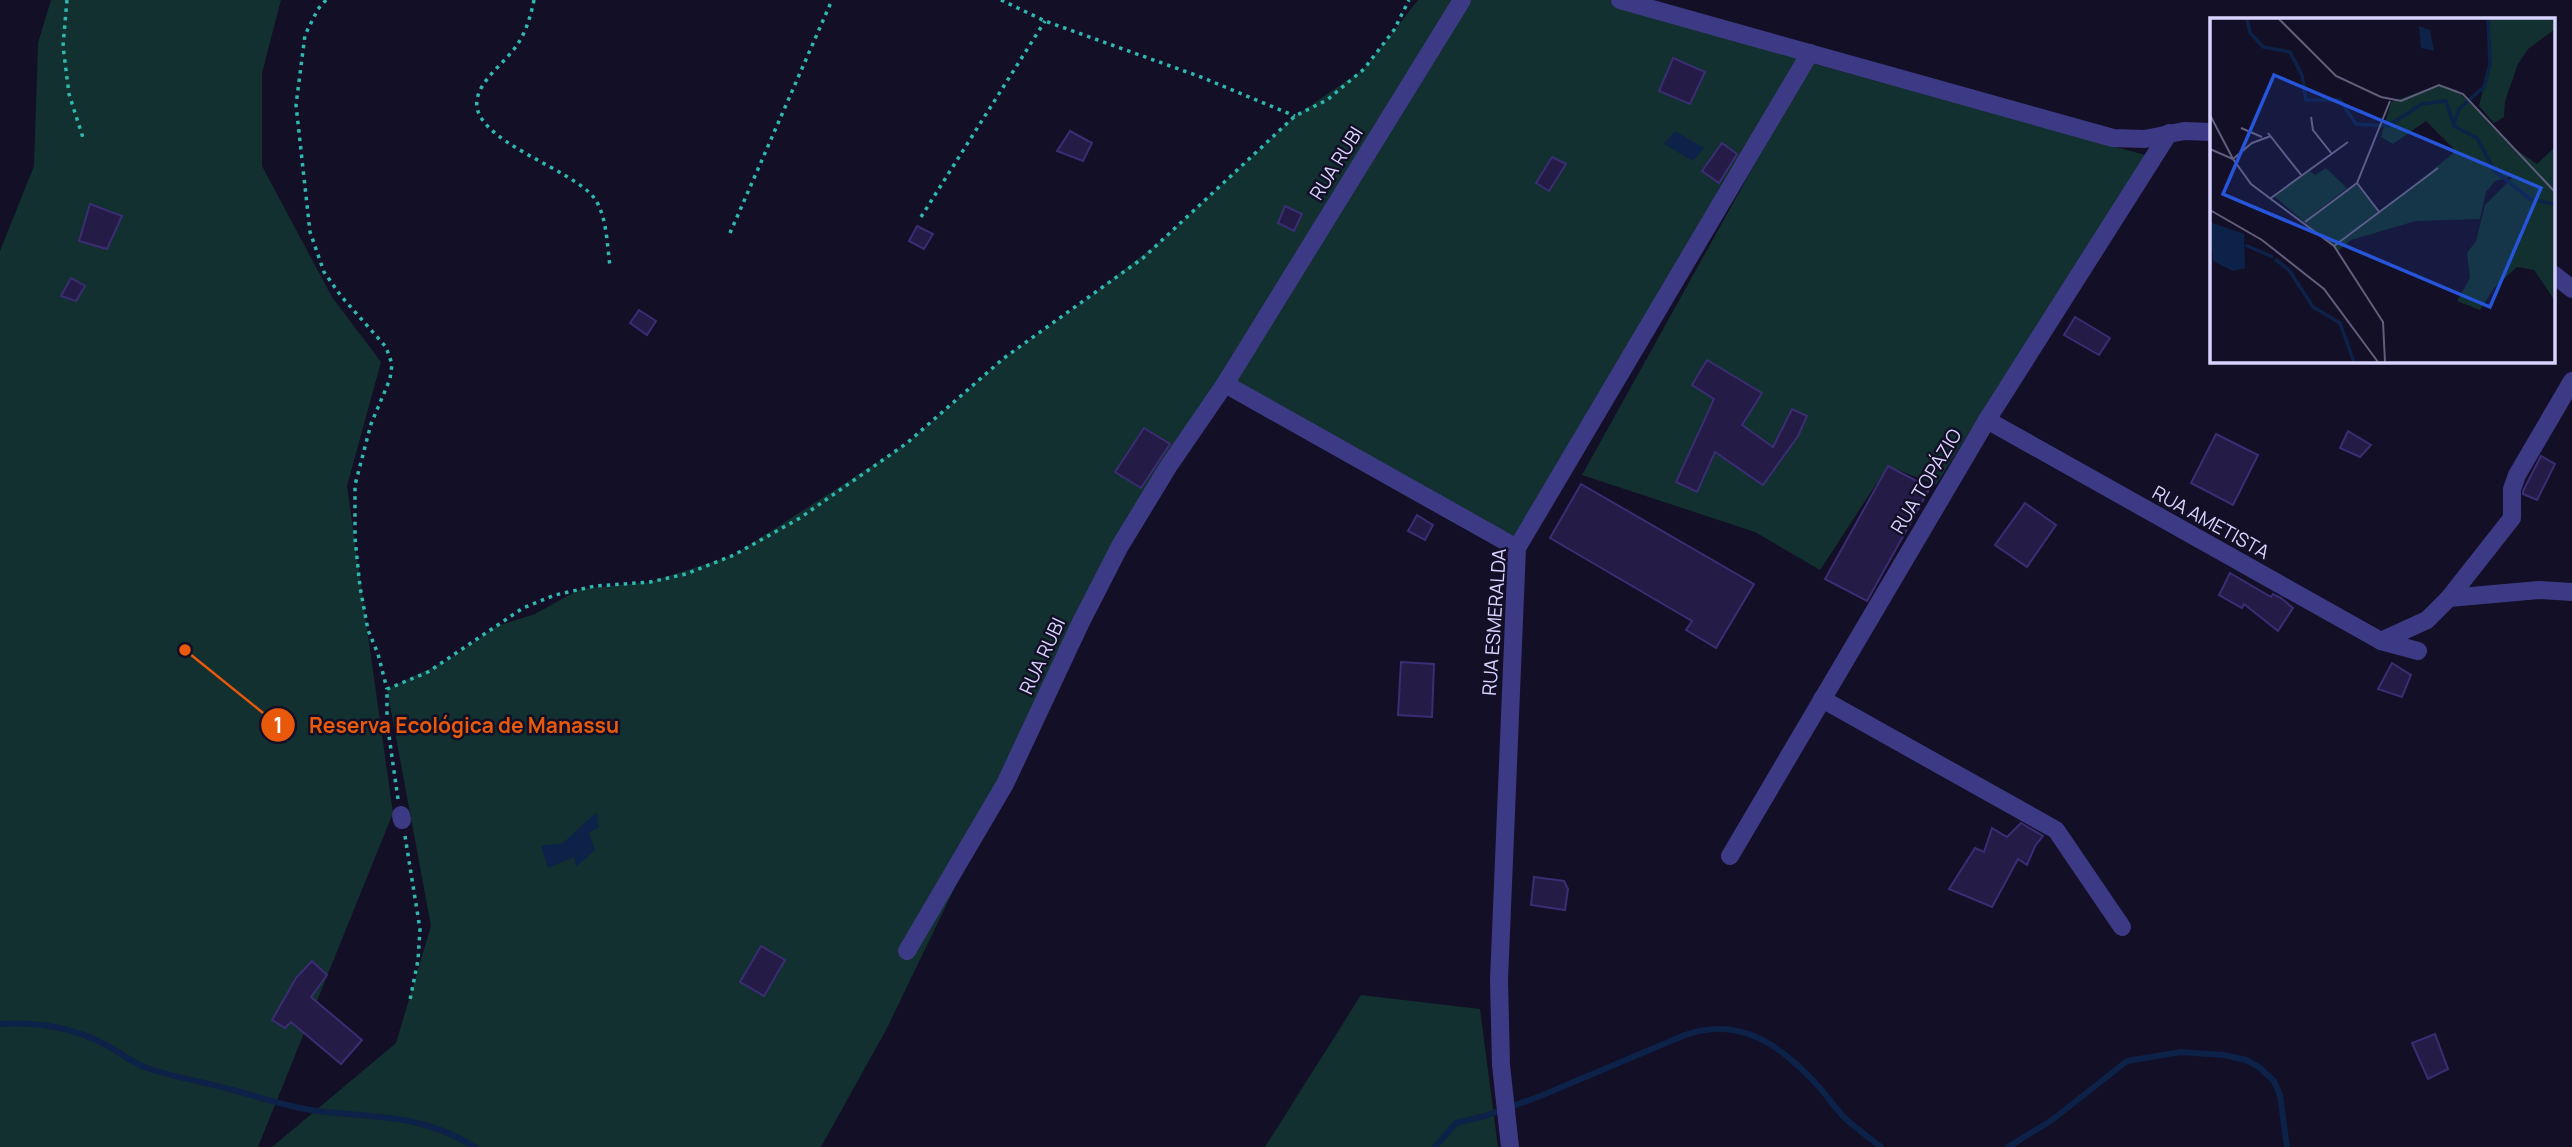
<svg xmlns="http://www.w3.org/2000/svg" width="2572" height="1147" viewBox="0 0 2572 1147" font-family="Manrope,sans-serif">
	<rect width="100%" height="100%" fill="#130f26"/>
	<!-- green -->
	<g fill="#12302f">
		<path d="M51,0H281L262,73V166L332,297L381,362L347,486L393,813L258,1147H0V251L34,166L38,43Z"/>
		<path d="M1418,0H1617L1810,53L1514,536L1225,385L1120,546L886,1030L821,1147H272L396,1043L431,926L387,689L446,661L497,626L535,614L580,589L650,582L734,555L907,443L1004,358L1084,301L1163,239L1295,116L1364,69Z"/>
		<path d="M1811,63L2145,155L1936,485L1888,466L1820,570L1755,532L1582,475Z"/>
		<path d="M1361,995L1480,1009L1498,1147H1265Z"/>
	</g>
	<!-- water -->
	<g fill="#0c2248">
		<path d="M1675,131L1704,148L1693,161L1664,144Z"/>
		<path d="M597,812L598,828L589,833L595,850L576,867L574,857L548,868L541,846L563,843Z"/>
	</g>
	<g fill="none" stroke-linecap="round" stroke-linejoin="round">
		<!-- stream -->
		<g stroke="#0c2248" stroke-width="6">
			<path d="M0,1024C39,1022 73,1027 108,1046C122,1054 134,1064 150,1069C177,1078 206,1082 233,1090C259,1097 284,1106 311,1110C373,1119 418,1112 475,1147"/>
			<path d="M1435,1147L1456,1123L1485,1116L1538,1097L1685,1035C1742,1015 1783,1047 1820,1088C1829,1098 1837,1111 1847,1120C1858,1130 1870,1138 1881,1147"/>
			<path d="M2008,1147L2052,1120L2127,1061L2181,1052L2224,1055L2246,1060L2259,1067L2274,1081L2280,1095L2287,1147"/>
		</g>
	</g>
	<!-- building -->
	<g fill="#241b47" stroke="#3b2d73" stroke-width="2">
		<path d="M1673,58L1705,72L1690,104L1659,91Z"/>
		<path d="M1070,131L1092,143L1083,161L1057,151Z"/>
		<path d="M1722,143L1737,154L1719,183L1702,171Z"/>
		<path d="M1552,157L1566,164L1549,191L1536,183Z"/>
		<path d="M90,204L122,216L107,249L79,241Z"/>
		<path d="M1285,206L1302,214L1294,231L1278,223Z"/>
		<path d="M917,226L933,234L924,249L909,241Z"/>
		<path d="M71,278L85,286L76,301L61,296Z"/>
		<path d="M639,310L656,321L647,335L630,323Z"/>
		<path d="M2075,317L2110,338L2099,355L2064,335Z"/>
		<path d="M1707,360L1762,393L1742,425L1773,447L1792,409L1807,416L1798,436L1763,485L1715,452L1697,492L1676,482L1714,399L1692,385Z"/>
		<path d="M1144,428L1170,444L1141,488L1115,472Z"/>
		<path d="M2348,431L2371,445L2360,457L2340,448Z"/>
		<path d="M2216,434L2258,455L2233,505L2191,483Z"/>
		<path d="M2541,456L2555,464L2537,500L2523,494V491Z"/>
		<path d="M1888,466L1930,488L1867,601L1825,579Z"/>
		<path d="M1581,484L1754,584L1716,648L1686,630L1692,621L1550,538Z"/>
		<path d="M2025,503L2056,525L2027,567L1995,545Z"/>
		<path d="M1417,515L1433,525L1425,540L1408,531Z"/>
		<path d="M2230,573L2271,597L2273,594L2281,598L2293,608L2278,631L2244,604L2242,608L2219,595Z"/>
		<path d="M1401,662L1434,664L1432,717L1398,715Z"/>
		<path d="M2392,663L2411,675L2402,697L2378,689Z"/>
		<path d="M2021,823L2043,836L2035,846L2027,865L2018,859L1992,907L1949,889L1975,848L1984,852L1992,828L2007,837Z"/>
		<path d="M1534,877L1564,881L1568,889L1565,910L1531,905Z"/>
		<path d="M761,946L785,960L764,996L740,982Z"/>
		<path d="M312,961L327,975L311,997L362,1040L341,1064L291,1022L285,1028L272,1020L296,978Z"/>
		<path d="M2435,1034L2448,1069L2428,1079L2412,1043Z"/>
	</g>
	<g fill="none" stroke-linecap="round" stroke-linejoin="round">
		<!-- path -->
		<g stroke="#2fb8b0" stroke-width="3.5" stroke-dasharray="3.5 5" stroke-linecap="butt">
			<path d="M67,0L63,46L69,94L84,141"/>
			<path d="M326,0L318,9L305,35L296,105L310,232L324,272L341,296L386,347L392,364L390,379L371,424L355,485V538L360,587L368,630L378,654L387,689"/>
			<path d="M534,0C531,15 526,32 517,45C506,62 480,79 477,100C471,141 573,168 595,199C607,217 607,245 610,266"/>
			<path d="M1001,0L1045,21L1201,77L1295,116"/>
			<path d="M921,217L1045,21"/>
			<path d="M730,233L832,0"/>
			<path d="M398,799L387,722V689L428,672L523,608L555,595L595,586L650,582L686,574L734,555L800,518L907,443L1004,358L1143,258L1295,116L1327,100L1364,69L1394,30L1409,0"/>
			<path d="M405,836L420,929L418,960L410,1000"/>
		</g>
		<!-- minor -->
		<g stroke="#3d3a85" stroke-width="18">
			<path d="M1620,0L2113,138L2145,139L2184,131L2212,132"/>
			<path d="M2553,274L2572,289"/>
			<path d="M1225,384L1517,548"/>
			<path d="M1987,420L2381,641L2418,651"/>
			<path d="M2449,598L2539,590L2572,592"/>
			<path d="M2381,641L2427,620L2449,598L2512,518V489L2517,475L2572,381"/>
			<path d="M1822,699L2056,830L2122,927"/>
			<path d="M401,815L402,820"/>
			<path d="M1730,856L1987,420L2169,133"/>
			<path d="M907,951L1005,784L1081,622L1120,546L1168,467L1225,384L1462,0"/>
			<path d="M1510,1147L1501,1065L1499,980L1517,548L1810,53"/>
		</g>
	</g>
	<g text-anchor="middle" stroke-width="5" stroke-linejoin="round" paint-order="stroke">
		<!-- street labels -->
		<g font-size="19" fill="#d9d4ff" stroke="#130f26">
			<text transform="translate(1336 163) rotate(-58)" y="7">RUA RUBI</text>
			<text transform="translate(1926 481) rotate(-59)" y="7">RUA TOPÁZIO</text>
			<text transform="translate(2211 522) rotate(29)" y="7">RUA AMETISTA</text>
			<text transform="translate(1494 622) rotate(-86)" y="7">RUA ESMERALDA</text>
			<text transform="translate(1042 656) rotate(-65)" y="7">RUA RUBI</text>
		</g>
	</g>
	<!-- overview -->
	<g transform="translate(2210 18)">
		<rect width="345" height="345" fill="#130f26"/>
		<path d="M278,1H345V11L318,31L308,46L295,83L294,99L284,105L269,88L281,38ZM229,67L247,72L305,131L327,146L345,129V283L324,252L307,249L284,270L270,292L247,283L260,260L257,235L266,223L275,187L304,158L285,163L276,174L270,201L206,203L141,222L128,233L64,178L100,153L105,157L116,150L137,170L102,197L147,167L170,195L246,133L216,103L183,126L171,119L181,84Z" fill="#12302f"/>
		<path d="M209,8L220,12L224,33L211,30ZM0,204L34,216L35,250L23,253L3,243Z" fill="#0c2248"/>
		<path fill="none" stroke="#0c2248" stroke-width="3.5" d="M37,1L40,15L53,29L80,34L92,57L96,82H130L146,106L178,108L212,86L236,83L244,108L267,120L284,152L320,181L345,186M244,106L249,91L274,69L280,46L278,1M35,227L63,239M65,241L79,252L103,289L130,305L144,344"/>
		<path fill="none" stroke="#625e7d" stroke-width="2" d="M69,1L126,58L171,79L191,83L229,67L253,76L345,174M0,97L23,141L42,125L61,118M101,99L103,112L122,136M31,110L52,119M58,115L92,158M0,131L23,141L41,166L124,228L173,304L175,344M147,165L170,195M61,180L138,124M0,192L52,222L114,271L168,344M95,204L147,165L180,83M124,228L228,150"/>
		<path fill="#2655da" fill-opacity="0.15" stroke="#2655da" stroke-width="3.5" d="M64,57L331,170L280,289L13,176Z"/>
		<rect width="345" height="345" fill="none" stroke="#d9d4ff" stroke-width="3.5"/>
	</g>
	<!-- callouts -->
	<path fill="none" stroke="#e8590c" stroke-width="2.5" d="M185 650L278 725"/>
	<g fill="#e8590c" stroke="#130f26" stroke-width="2.5">
		<circle cx="185" cy="650" r="7"/>
		<circle cx="278" cy="725" r="18"/>
	</g>
	<g font-size="21" text-anchor="middle" font-weight="bold" fill="#fff">
		<text x="278" y="733">1</text>
	</g>
	<g font-size="21" text-anchor="middle" font-weight="bold" fill="#e8590c" stroke="#130f26" stroke-width="5" stroke-linejoin="round" paint-order="stroke">
		<text x="464" y="733">Reserva Ecológica de Manassu</text>
	</g>
</svg>
